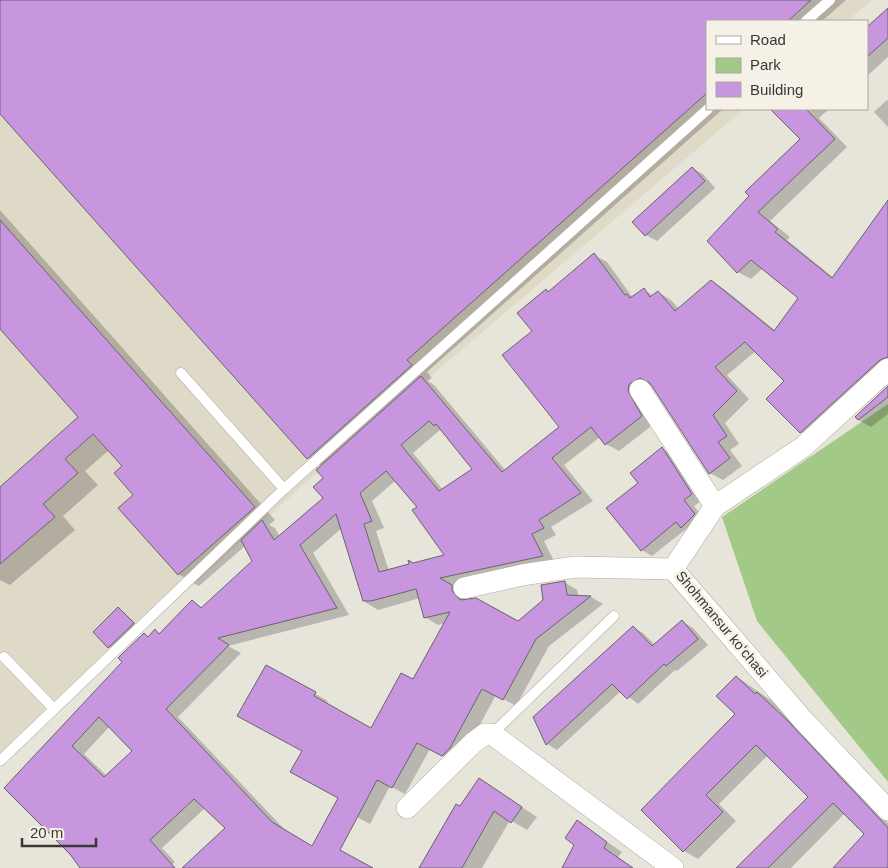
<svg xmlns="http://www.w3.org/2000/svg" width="888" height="868" viewBox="0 0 888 868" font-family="Helvetica,sans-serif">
	<rect width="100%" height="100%" fill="#e7e4da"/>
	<!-- built -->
	<path fill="#dfd9c8" d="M0,0H872L847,21H707V109H744L304,484L0,761Z"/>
	<!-- green -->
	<path fill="#a3c988" d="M888,404V782L757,621L722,517Z"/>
	<!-- shadow -->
	<g fill="#0003" fill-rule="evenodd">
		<path d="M0,0H846L822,21H707V109H723L427,372L432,378L428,381L434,385L506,471L561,427L534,331L549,293L594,255L607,262L633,298L644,290L654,296L658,292L671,300L679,309L711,281L724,289L776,331L800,298L763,268L751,279L738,272L709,241L802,139L772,109H829L819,118L847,147L770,221L790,237L787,240L834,278L888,202V373L813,439L800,432L786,381L756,351L727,375L749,399L725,423L739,444L730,450L742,466L723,480L710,473L653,384L646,387L654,424L619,451L606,444L600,437L564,465L593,501L551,527L556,535L544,541L555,563L451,586L465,593V601L518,623L564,582L577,590L579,596L591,597L603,604L549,646L516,706L496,695L463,756L455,763L430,749L405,794L390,786L370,824L357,817L303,751L266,666L328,701L326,704L372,729L414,681L445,623L438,625L425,617L420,598L378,610L365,602L342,528L313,553L349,615L228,646L241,653L178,717L285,830L306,868H183L226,828L205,808L162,848L175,862L168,868H82L6,788L124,662L144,634L149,637L155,631L161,634L192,601L203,608L254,561L245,546L199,586L178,574L135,495L124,466L109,450L85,471L98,485L63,516L75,530L10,585L0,580V488L80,417L0,327V210L275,520L269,525L275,528L280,537L324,498L325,478L322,466L308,458L0,113ZM441,429L474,469L443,490L413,453ZM396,480L418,507L446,555L389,571L376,531L384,528L372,501ZM110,726L134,751L107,776L84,754Z"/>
		<path d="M888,9V57L867,76V28Z"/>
		<path d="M887,100L888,101V127L874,112Z"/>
		<path d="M692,168L703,174L715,188L657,241L646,235Z"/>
		<path d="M888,386V414L871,427L858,420Z"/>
		<path d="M662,449L673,455L702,500L694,506L705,520L693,534L686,529L652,556L642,550L640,483Z"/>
		<path d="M119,608L138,626L114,650L109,647Z"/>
		<path d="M683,622L693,628L708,645L677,671L675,670L638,704L621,691L557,750L547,744L535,717L633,627L643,633L655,645Z"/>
		<path d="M737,677L772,701L888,823V868H834L866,834L845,813L791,868H738L810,797L768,755L719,804L736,821L698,859L684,851L737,714Z"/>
		<path d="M480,779L537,817L527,830L510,820L482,868H421Z"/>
		<path d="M578,822L622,852L618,857L633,868H562L576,845Z"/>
	</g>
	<!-- building -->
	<g fill="#c796df" stroke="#69646c" fill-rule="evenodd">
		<path d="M0,0H811L788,21H707V93L407,360L412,365L307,459L0,114Z"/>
		<path d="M888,8V38L867,57V27Z"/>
		<path d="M770,109H806L835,139L758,212L778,229L775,232L832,278L888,200V357L880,360L800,433L766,399L784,381L745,342L715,367L737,391L713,415L727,436L718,442L730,458L709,474L650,383L640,378L629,384L628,391L642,416L605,445L591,427L552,458L581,493L539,520L544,528L532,534L543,556L440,578L452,585V591L460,600L476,598L518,621L543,600L541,585L565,581L567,595L591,596L536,639L503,700L482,689L450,748L442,756L417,743L392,788L377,780L340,850L373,868H182L225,828L194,799L150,840L175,868H80L70,854L4,788L122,662L118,658L144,633L148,637L155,629L159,634L192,600L201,608L252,561L241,540L262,520L274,540L323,498L313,487L323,478L316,470L421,376L502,472L559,427L502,355L532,331L517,313L546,289L548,292L594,253L625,295L627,294L630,298L644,288L650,297L658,291L675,311L711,280L774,331L798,298L751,260L737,273L707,241L749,196L745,192L800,139ZM429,421L434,426L436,424L472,469L439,491L401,445ZM386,471L417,507L412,510L444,555L413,563L408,560L409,564L379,572L364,524L372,521L360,493ZM336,514L363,601H371L416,589L424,618L450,612L413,679L401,673L371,728L314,696L316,692L266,665L237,716L302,751L290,772L338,798L312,846L272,822L166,709L229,645L218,638L337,608L300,545ZM99,717L132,751L104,777L72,746Z"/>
		<path d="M692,167L705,181L645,236L632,222Z"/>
		<path d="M0,220L255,507L178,575L118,508L133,495L114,473L122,466L93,434L65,459L78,473L43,504L55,517L0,564V487L78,417L0,329Z"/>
		<path d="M888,386V397L858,420L855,417Z"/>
		<path d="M662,447L692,494L684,500L695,514L681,528L676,522L641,551L606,508L638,483L630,473Z"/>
		<path d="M118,607L134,623L108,648L93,632Z"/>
		<path d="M682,620L698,639L666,666L664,664L627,699L612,684L546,745L533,717L633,626L652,646Z"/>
		<path d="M736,676L755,694L757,692L789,722L888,828V868H833L864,834L833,803L768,868H736L808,797L756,745L706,795L723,812L683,852L641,810L735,714L716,696Z"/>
		<path d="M479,778L522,807L511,823L494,811L462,868H419L456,804L460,806Z"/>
		<path d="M577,820L607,842L604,848L633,868H562L574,845L565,838Z"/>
	</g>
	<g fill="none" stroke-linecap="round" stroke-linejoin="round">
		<!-- lane casing -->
		<g stroke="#afaba2" stroke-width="11">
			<g id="lane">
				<path d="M806,21L830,0"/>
				<path d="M181,373L284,489"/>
				<path d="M4,657L54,709"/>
				<path d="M492,734L614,616"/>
				<path d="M0,761L284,489L708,109"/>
			</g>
		</g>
		<!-- street casing -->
		<g stroke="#afaba2" stroke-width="22">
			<g id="street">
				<path d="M888,369L803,447L715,506L673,569L803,720L888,810"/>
				<path d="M640,390L715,506"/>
				<path d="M464,588L522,575L575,567L673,569"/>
				<path d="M407,808L473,743L485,734H492L673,868"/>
			</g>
		</g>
		<!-- lane -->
		<use href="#lane" stroke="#fff" stroke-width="10"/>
		<!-- street -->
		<use href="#street" stroke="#fff" stroke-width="21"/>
	</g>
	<g text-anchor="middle" stroke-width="5" stroke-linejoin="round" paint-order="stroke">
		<!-- street labels -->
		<g font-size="14" fill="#393834" stroke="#f5f1e7">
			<text transform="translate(722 624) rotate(50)" y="5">Shohmansur koʻchasi</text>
		</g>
	</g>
	<!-- legend -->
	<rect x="706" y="20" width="162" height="90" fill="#f5f1e7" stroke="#aaa79f"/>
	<rect x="716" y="36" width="25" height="8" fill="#ffffff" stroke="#aaa79f"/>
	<text x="750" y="45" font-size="15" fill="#393834">Road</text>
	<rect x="716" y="58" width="25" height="15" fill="#a3c988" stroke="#aaa79f"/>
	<text x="750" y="70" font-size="15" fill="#393834">Park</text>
	<rect x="716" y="82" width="25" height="15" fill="#c796df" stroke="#aaa79f"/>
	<text x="750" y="95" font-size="15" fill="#393834">Building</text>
	<!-- scale -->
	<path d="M22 838v8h74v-8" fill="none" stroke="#393834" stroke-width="2.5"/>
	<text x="30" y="838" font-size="15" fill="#393834" stroke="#f5f1e7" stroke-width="4" paint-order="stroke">20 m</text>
</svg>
